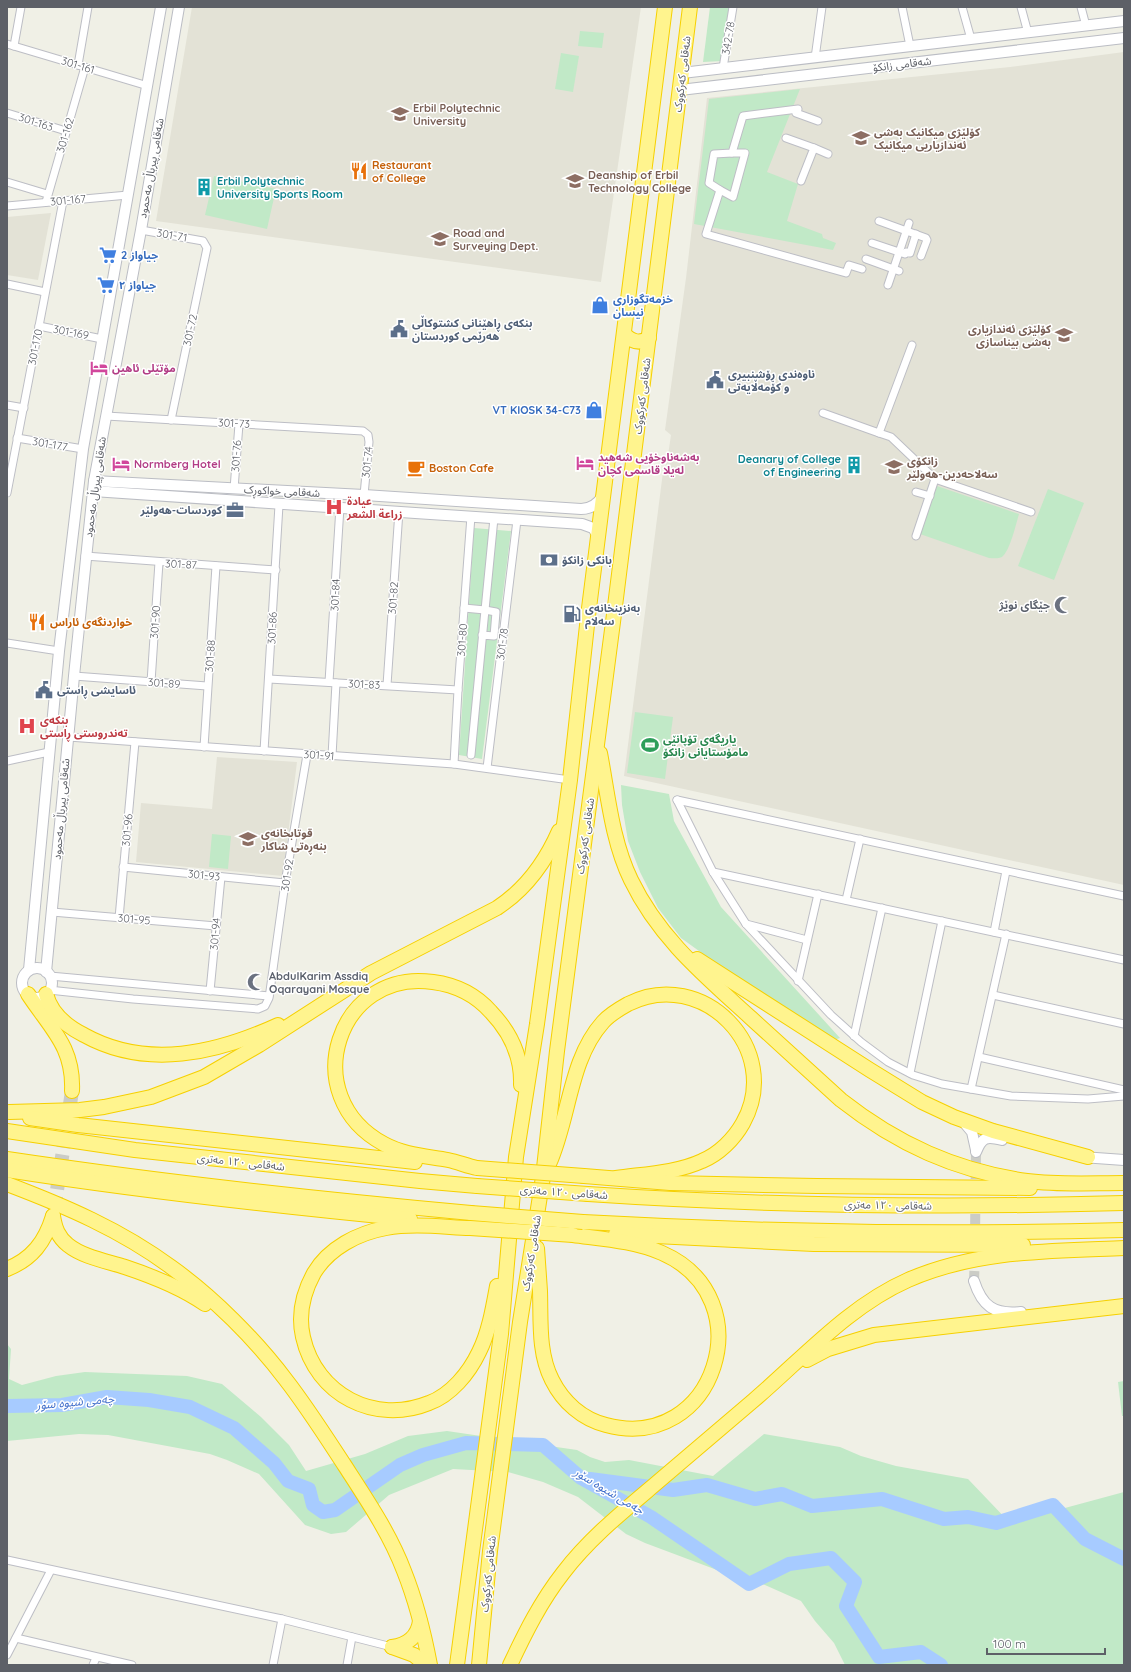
<svg xmlns="http://www.w3.org/2000/svg" width="1131" height="1672" viewBox="0 0 1131 1672" font-family="Quicksand,'Noto Sans Arabic',sans-serif">
	<rect width="100%" height="100%" fill="#f0f0e6"/>
	<!-- education -->
	<g fill="#e3e2d6">
		<path d="M192,7H641L601,282L156,221Z"/>
		<path d="M1124,52V885L624,776L663,472L667,462L671,435L665,430L686,278L707,98L1010,67Z"/>
		<path d="M51,213L38,280L7,275V217Z"/>
		<path d="M217,757L297,762L283,876L136,862L141,803L212,809Z"/>
	</g>
	<!-- green -->
	<g fill="#c1e9c7">
		<path d="M710,7H732L723,61L703,62Z"/>
		<path d="M580,31L604,33L602,48L578,46Z"/>
		<path d="M561,53L579,56L573,92L555,89Z"/>
		<path d="M800,89L767,172L798,184L787,221L822,234L823,238L836,243L833,250L694,224L709,99Z"/>
		<path d="M214,176L276,189L267,229L205,215Z"/>
		<path d="M937,486L1019,514C1016,524 1010,551 1002,557C998,559 993,558 989,558L920,534Z"/>
		<path d="M1048,489L1084,503L1054,580L1018,566Z"/>
		<path d="M474,528L511,531L482,759L459,755Z"/>
		<path d="M635,712L673,717L665,779L627,773Z"/>
		<path d="M621,785L669,794L674,821L721,907L840,1038L834,1040L724,969L681,938L658,908L640,872L628,841L622,805Z"/>
		<path d="M212,834L231,836L228,869L209,867Z"/>
		<path d="M7,1344L11,1349L9,1379L22,1385L56,1376L85,1372L187,1376L222,1384L261,1417L289,1445L306,1471L365,1454L408,1436L447,1431L577,1450L590,1457L605,1462L629,1460L713,1476L764,1434L840,1447L861,1456L896,1466L968,1479L1010,1523L1124,1492V1665H845L834,1643L815,1621L801,1601L765,1585L725,1573L645,1543L626,1534L578,1497L543,1482L508,1472L453,1469L389,1495L346,1532L331,1534L305,1525L259,1474L227,1460L210,1454L108,1435L79,1434L7,1441Z"/>
		<path d="M1124,1381V1416H1122L1118,1382Z"/>
	</g>
	<g fill="none" stroke-linecap="round" stroke-linejoin="round">
		<!-- river -->
		<g stroke="#a7cbff" stroke-width="14">
			<path d="M7,1406L62,1405L107,1397L149,1400L190,1407L234,1428L274,1463L288,1481L309,1489L313,1505L323,1512L335,1510L400,1465L423,1455L466,1443L543,1445L581,1478L651,1517L749,1584L789,1564L831,1558L855,1582L846,1606L879,1657L921,1652L941,1665"/>
			<path d="M590,1479L673,1490L707,1485L755,1499L782,1494L812,1506L882,1499L944,1519L968,1517L996,1523L1053,1505L1085,1539L1124,1559"/>
		</g>
		<!-- secondary-tunnel -->
		<g stroke="#cbccc6" stroke-width="10" stroke-dasharray="10 5" stroke-linecap="butt">
			<path d="M975,1239L976,1152"/>
			<path d="M974,1281L975,1255"/>
		</g>
		<!-- highway-tunnel -->
		<path stroke="#cbccc6" stroke-width="14" stroke-dasharray="14 7" stroke-linecap="butt" d="M54,1210L72,1091"/>
		<!-- street casing -->
		<g stroke="#bdbec5" stroke-width="9">
			<g id="street">
				<path d="M902,7L910,46"/>
				<path d="M962,7L971,39"/>
				<path d="M1021,7L1028,33"/>
				<path d="M1081,7L1086,26"/>
				<path d="M7,44L148,86"/>
				<path d="M14,46L21,7"/>
				<path d="M815,58L822,7"/>
				<path d="M78,65L88,7"/>
				<path d="M723,68L733,7"/>
				<path d="M798,109L743,116L732,153L714,154L709,183L720,190L706,234L846,273L849,265L862,269"/>
				<path d="M7,113L66,131"/>
				<path d="M796,113L818,121"/>
				<path d="M786,138L814,148L801,181"/>
				<path d="M814,148L828,154"/>
				<path d="M7,182L47,194"/>
				<path d="M720,190L733,197L745,153H732"/>
				<path d="M46,202L85,67"/>
				<path d="M7,206L128,195"/>
				<path d="M879,221L926,238L927,240L921,256"/>
				<path d="M141,230L203,241L207,248L171,420"/>
				<path d="M872,243L905,254L906,252L910,253L916,234"/>
				<path d="M866,259L899,271"/>
				<path d="M7,284L45,292"/>
				<path d="M888,285L909,223"/>
				<path d="M39,326L102,339"/>
				<path d="M912,345L879,433L891,437L935,479L1031,512"/>
				<path d="M7,405L24,408"/>
				<path d="M823,413L879,433"/>
				<path d="M106,416L363,431L368,435L369,442L364,495"/>
				<path d="M17,438L83,449"/>
				<path d="M234,489L239,424"/>
				<path d="M916,492L930,496"/>
				<path d="M7,493L63,201"/>
				<path d="M916,536L935,479"/>
				<path d="M85,556L276,570"/>
				<path d="M464,608L485,610L494,518"/>
				<path d="M7,643L59,651"/>
				<path d="M74,676L207,686"/>
				<path d="M269,679L458,690"/>
				<path d="M151,682L159,562"/>
				<path d="M329,682L340,507"/>
				<path d="M387,685L399,511"/>
				<path d="M68,737L454,764L570,780"/>
				<path d="M204,747L216,566"/>
				<path d="M264,751L279,505"/>
				<path d="M471,755L485,610L496,612L494,636L482,635"/>
				<path d="M332,756L336,683"/>
				<path d="M7,761L49,752"/>
				<path d="M454,764L458,690L471,516"/>
				<path d="M487,768L517,520"/>
				<path d="M677,800L713,872L746,924L831,1015L861,1042L888,1062L913,1075L942,1084L1011,1096L1088,1099L1124,1096"/>
				<path d="M677,800L1124,896"/>
				<path d="M123,867L285,883"/>
				<path d="M713,872L1124,960"/>
				<path d="M846,900L860,839"/>
				<path d="M52,912L216,926"/>
				<path d="M119,918L135,742"/>
				<path d="M746,924L807,940"/>
				<path d="M994,932L1006,871"/>
				<path d="M50,976L269,996"/>
				<path d="M798,981L818,894"/>
				<path d="M49,990L133,999L258,1009L265,1006L269,998L285,883L307,755"/>
				<path d="M210,991L221,877"/>
				<path d="M993,995L1124,1024"/>
				<path d="M854,1036L882,908"/>
				<path d="M979,1057L1124,1090"/>
				<path d="M910,1073L942,921"/>
				<path d="M971,1089L1006,934"/>
				<path d="M7,1560L282,1619L392,1647"/>
				<path d="M16,1638L132,1665"/>
				<path d="M7,1655L51,1570"/>
				<path d="M93,1665L96,1658"/>
				<path d="M273,1665L282,1619"/>
				<path d="M347,1665L352,1637"/>
			</g>
		</g>
		<!-- secondary casing -->
		<g stroke="#bbbdc4" stroke-width="12">
			<g id="secondary">
				<path d="M682,73L1124,21"/>
				<path d="M680,90L1124,38"/>
				<path d="M94,481L364,495L581,509C591,509 598,504 603,495"/>
				<path d="M93,491C256,503 419,513 582,524L593,528L599,538"/>
				<circle cx="37" cy="983" r="15"/>
				<path d="M29,970L59,651L83,449L161,7"/>
				<path d="M46,972L74,676L94,481L141,230L179,7"/>
				<path d="M962,1120L972,1132L976,1150"/>
				<path d="M976,1152C982,1137 986,1136 1002,1140"/>
				<path d="M1082,1157L1124,1160"/>
				<path d="M974,1281C982,1306 994,1315 1021,1312"/>
			</g>
		</g>
		<!-- highway casing -->
		<g stroke="#f6d000" stroke-width="16">
			<g id="highway">
				<path d="M624,334C632,342 640,344 649,338"/>
				<path d="M600,753C608,795 612,841 631,880C659,938 704,975 751,1018C781,1045 811,1073 841,1100C897,1144 956,1171 1027,1181C1059,1185 1092,1183 1124,1183"/>
				<path d="M697,959L870,1070L922,1102L954,1117L993,1131L1088,1157"/>
				<path d="M28,994C51,1029 74,1047 72,1091"/>
				<path d="M46,994C51,1014 66,1026 84,1035C147,1070 217,1053 278,1025"/>
				<path d="M9,1112L80,1110L104,1107L151,1097L204,1077L259,1045L371,973L497,908C526,889 545,863 559,831"/>
				<path d="M30,1118L78,1125L415,1162"/>
				<path d="M7,1131L135,1150L420,1181L477,1186"/>
				<path d="M7,1159C161,1182 316,1199 471,1213"/>
				<path d="M549,1164C570,1117 569,1060 603,1022C610,1014 619,1009 628,1004C702,966 784,1049 743,1123C734,1139 719,1154 702,1161C676,1173 644,1174 616,1178"/>
				<path d="M477,1168C467,1166 458,1162 448,1160C426,1156 404,1155 384,1144C295,1096 338,968 433,982C456,985 476,995 491,1012C510,1032 522,1057 521,1085"/>
				<path d="M7,1170C141,1191 276,1206 410,1219"/>
				<path d="M584,1176L670,1183L817,1186L1030,1188"/>
				<path d="M7,1184C65,1206 121,1230 171,1267C212,1296 256,1340 286,1380C307,1407 326,1437 345,1466C367,1500 390,1534 404,1571C416,1601 424,1633 430,1665"/>
				<path d="M588,1194C766,1206 945,1208 1124,1203"/>
				<path d="M53,1216C55,1228 58,1237 68,1245C83,1257 106,1261 125,1267C152,1276 181,1287 205,1304"/>
				<path d="M583,1222C763,1232 943,1235 1124,1230"/>
				<path d="M470,1228C443,1227 413,1223 386,1228C358,1233 329,1248 314,1273C303,1293 298,1315 303,1337C316,1395 375,1425 429,1403C451,1395 469,1373 479,1352C489,1332 493,1308 497,1286"/>
				<path d="M616,1234L814,1244L1023,1245"/>
				<path d="M537,1248C538,1262 539,1276 540,1291C541,1320 538,1353 552,1380C563,1402 582,1419 606,1425C715,1454 765,1298 662,1253C635,1241 603,1239 573,1235"/>
				<path d="M7,1269C32,1259 45,1242 53,1216"/>
				<path d="M807,1360L828,1349L874,1335L1124,1306"/>
				<path d="M392,1647C408,1645 418,1636 420,1621"/>
				<path d="M392,1647L414,1655L426,1665"/>
				<path d="M457,1665L501,1334L516,1157L537,1024L570,780L588,616L665,7"/>
				<path d="M479,1665L490,1551L520,1322L543,1177L557,1051L613,622L690,7"/>
				<path d="M510,1665C525,1633 541,1601 563,1573C588,1540 621,1513 653,1486C687,1457 720,1429 754,1400C803,1358 849,1306 908,1280C976,1250 1051,1251 1124,1248"/>
			</g>
		</g>
		<!-- street -->
		<use href="#street" stroke="#fff" stroke-width="7"/>
		<!-- secondary -->
		<use href="#secondary" stroke="#fff" stroke-width="10"/>
		<!-- highway -->
		<use href="#highway" stroke="#fff48e" stroke-width="14"/>
		<!-- highway-bridge casing -->
		<g stroke="#f6d000" stroke-width="16" stroke-linecap="butt">
			<g id="highway-bridge">
				<path d="M477,1168L584,1176"/>
				<path d="M477,1186L588,1194"/>
				<path d="M471,1213L583,1222"/>
				<path d="M470,1228L573,1235"/>
			</g>
		</g>
		<!-- highway-bridge -->
		<use href="#highway-bridge" stroke="#fff48e" stroke-width="14"/>
	</g>
	<!-- icons -->
	<defs>
		<g id="university-bare" transform="scale(1.38)"><path d="M0-5L7-2L0 1L-7-2ZM-4 1L0 2.5L4 1V4Q0 6-4 4Z" fill="#8d6e63" stroke="#fff" stroke-width="2.5" paint-order="stroke"/></g>
		<g id="restaurant-bare" transform="scale(1.38)"><path d="M-5-6h1v4h1v-4h1v4h1v-4h1v5L-1.5 .5V6h-2V.5L-5-1ZM5-6V6H3V1.5H1.5Q1.5-4 5-6Z" fill="#e8710a" stroke="#fff" stroke-width="2.5" paint-order="stroke"/></g>
		<g id="building-bare" transform="scale(1.38)"><path d="M-4-6H4V6H1V3H-1V6H-4ZM-2.5-4.3h1.7v1.8h-1.7ZM.8-4.3h1.7v1.8H.8ZM-2.5-1h1.7V.8h-1.7ZM.8-1h1.7V.8H.8Z" fill="#0f9aa8" stroke="#fff" stroke-width="2.5" paint-order="stroke"/></g>
		<g id="supermarket-bare" transform="scale(1.38)"><path d="M-6-5.5h2.5l.6 2H6L4.5 2H-2.5L-4.4-4H-6ZM-1.5 3.2a1.3 1.3 0 1 0 .1 0ZM3 3.2a1.3 1.3 0 1 0 .1 0Z" fill="#3f7fe0" stroke="#fff" stroke-width="2.5" paint-order="stroke"/></g>
		<g id="shop-bare" transform="scale(1.38)"><path d="M-5-2.5h2.3a2.7 3.5 0 0 1 5.4 0H5L5.5 6h-11ZM-1.5-2.5h3a1.5 2.3 0 0 0-3 0Z" fill="#3f7fe0" stroke="#fff" stroke-width="2.5" paint-order="stroke"/></g>
		<g id="civic-bare" transform="scale(1.38)"><path d="M-.6-6.5H3V-4.5H.6V-3L4-1V1h2V6H-6V1h2V-1L-.6-3ZM-1.2 2.5V6h2.4V2.5Z" fill="#5c6f8a" stroke="#fff" stroke-width="2.5" paint-order="stroke"/></g>
		<g id="hotel-bare" transform="scale(1.38)"><path d="M-6-4.5h1.5V1H6V5H4.5V3h-9V5H-6ZM-4 0a1.8 1.8 0 1 1 3.6 0ZM.5 0V-2.5h3Q6-2.5 6 0Z" fill="#d1479c" stroke="#fff" stroke-width="2.5" paint-order="stroke"/></g>
		<g id="cafe-bare" transform="scale(1.38)"><path d="M-5.5-4.5H6V0H3Q3 3.5 0 3.5H-2.5Q-5.5 3.5-5.5 0ZM3-3.2v2h1.7v-2ZM-6 4.5H4V6H-6Z" fill="#e8710a" stroke="#fff" stroke-width="2.5" paint-order="stroke"/></g>
		<g id="hospital-bare" transform="scale(1.38)"><path d="M-5-5h3v3.5h4V-5h3V5h-3V1.5h-4V5h-3Z" fill="#e0444e" stroke="#fff" stroke-width="2.5" paint-order="stroke"/></g>
		<g id="office-bare" transform="scale(1.38)"><path d="M-6-3h4V-5.5h4V-3h4V5H-6ZM-1-4.5V-3h2v-1.5ZM-6 0V1H6V0Z" fill="#5c6f8a" stroke="#fff" stroke-width="2.5" paint-order="stroke"/></g>
		<g id="bank-bare" transform="scale(1.38)"><path d="M-6-4H6V4H-6ZM0-2.3a2.3 2.3 0 1 0 0 4.6a2.3 2.3 0 1 0 0-4.6Z" fill="#5c6f8a" stroke="#fff" stroke-width="2.5" paint-order="stroke"/></g>
		<g id="mosque-bare" transform="scale(1.38)"><path d="M3.5-4.9A6 6 0 1 0 3.5 4.9A5 5 0 1 1 3.5-4.9Z" fill="#6b7280" stroke="#fff" stroke-width="2.5" paint-order="stroke"/></g>
		<g id="fuel-bare" transform="scale(1.38)"><path d="M-5.5-6h7V0h2V4h1.3V-2.5L3-4.5l.8-.8L6-3V5H2.5V1h-1V6h-7ZM-4.2-4.7v3.2H.2V-4.7Z" fill="#5c6f8a" stroke="#fff" stroke-width="2.5" paint-order="stroke"/></g>
		<g id="stadium-bare" transform="scale(1.38)"><path d="M0-5a6.5 5 0 1 0 0 10a6.5 5 0 1 0 0-10ZM-3.5-1.8h7v3.6h-7Z" fill="#2e9e5b" stroke="#fff" stroke-width="2.5" paint-order="stroke"/></g>
		<g id="school-bare" transform="scale(1.38)"><path d="M0-5L7-2L0 1L-7-2ZM-4 1L0 2.5L4 1V4Q0 6-4 4Z" fill="#8d6e63" stroke="#fff" stroke-width="2.5" paint-order="stroke"/></g>
	</defs>
	<g fill-rule="evenodd">
		<use href="#university-bare" x="400" y="114"/>
		<use href="#university-bare" x="861" y="138"/>
		<use href="#restaurant-bare" x="359" y="171"/>
		<use href="#university-bare" x="575" y="181"/>
		<use href="#building-bare" x="204" y="187"/>
		<use href="#university-bare" x="440" y="239"/>
		<use href="#supermarket-bare" x="108" y="255"/>
		<use href="#supermarket-bare" x="106" y="285"/>
		<use href="#shop-bare" x="600" y="305"/>
		<use href="#civic-bare" x="399" y="329"/>
		<use href="#university-bare" x="1064" y="335"/>
		<use href="#hotel-bare" x="99" y="368"/>
		<use href="#civic-bare" x="715" y="380"/>
		<use href="#shop-bare" x="594" y="410"/>
		<use href="#hotel-bare" x="585" y="463"/>
		<use href="#hotel-bare" x="121" y="464"/>
		<use href="#building-bare" x="854" y="465"/>
		<use href="#university-bare" x="894" y="467"/>
		<use href="#cafe-bare" x="416" y="468"/>
		<use href="#hospital-bare" x="334" y="507"/>
		<use href="#office-bare" x="235" y="510"/>
		<use href="#bank-bare" x="549" y="560"/>
		<use href="#mosque-bare" x="1063" y="605"/>
		<use href="#fuel-bare" x="572" y="614"/>
		<use href="#restaurant-bare" x="37" y="622"/>
		<use href="#civic-bare" x="44" y="690"/>
		<use href="#hospital-bare" x="27" y="726"/>
		<use href="#stadium-bare" x="650" y="745"/>
		<use href="#school-bare" x="248" y="839"/>
		<use href="#mosque-bare" x="256" y="982"/>
	</g>
	<g text-anchor="middle" stroke-width="3" stroke-linejoin="round" paint-order="stroke">
		<!-- street labels -->
		<g font-size="11" fill="#5d6067" stroke="#fff">
			<text transform="translate(728 38) rotate(-81)" y="4">342-78</text>
			<text transform="translate(902 64) rotate(-7)" y="4">شەقامی زانکۆ</text>
			<text transform="translate(78 65) rotate(17)" y="4">301-161</text>
			<text transform="translate(682 74) rotate(-83)" y="4">شەقامی کەرکووک</text>
			<text transform="translate(36 122) rotate(18)" y="4">301-163</text>
			<text transform="translate(65 135) rotate(-73)" y="4">301-162</text>
			<text transform="translate(151 168) rotate(-80)" y="4">شەقامی پیرباڵ مەحمود</text>
			<text transform="translate(68 200) rotate(-5)" y="4">301-167</text>
			<text transform="translate(172 235) rotate(10)" y="4">301-71</text>
			<text transform="translate(190 330) rotate(-78)" y="4">301-72</text>
			<text transform="translate(71 332) rotate(11)" y="4">301-169</text>
			<text transform="translate(35 347) rotate(-79)" y="4">301-170</text>
			<text transform="translate(642 396) rotate(-83)" y="4">شەقامی کەرکووک</text>
			<text transform="translate(234 423) rotate(3)" y="4">301-73</text>
			<text transform="translate(50 444) rotate(10)" y="4">301-177</text>
			<text transform="translate(236 456) rotate(-86)" y="4">301-76</text>
			<text transform="translate(367 462) rotate(-84)" y="4">301-74</text>
			<text transform="translate(95 487) rotate(-82)" y="4">شەقامی پیرباڵ مەحمود</text>
			<text transform="translate(282 491) rotate(3)" y="4">شەقامی خواکوڕک</text>
			<text transform="translate(181 564) rotate(3)" y="4">301-87</text>
			<text transform="translate(335 595) rotate(-87)" y="4">301-84</text>
			<text transform="translate(393 598) rotate(-86)" y="4">301-82</text>
			<text transform="translate(155 622) rotate(-86)" y="4">301-90</text>
			<text transform="translate(272 628) rotate(-87)" y="4">301-86</text>
			<text transform="translate(462 640) rotate(-86)" y="4">301-80</text>
			<text transform="translate(502 644) rotate(-83)" y="4">301-78</text>
			<text transform="translate(210 656) rotate(-86)" y="4">301-88</text>
			<text transform="translate(164 683) rotate(4)" y="4">301-89</text>
			<text transform="translate(364 684) rotate(3)" y="4">301-83</text>
			<text transform="translate(319 755) rotate(4)" y="4">301-91</text>
			<text transform="translate(61 809) rotate(-85)" y="4">شەقامی پیرباڵ مەحمود</text>
			<text transform="translate(127 830) rotate(-85)" y="4">301-96</text>
			<text transform="translate(585 836) rotate(-82)" y="4">شەقامی کەرکووک</text>
			<text transform="translate(204 875) rotate(6)" y="4">301-93</text>
			<text transform="translate(287 875) rotate(-81)" y="4">301-92</text>
			<text transform="translate(134 919) rotate(5)" y="4">301-95</text>
			<text transform="translate(215 934) rotate(-85)" y="4">301-94</text>
			<text transform="translate(241 1162) rotate(6)" y="4">شەقامی ١٢٠ مەتری</text>
			<text transform="translate(564 1192) rotate(4)" y="4">شەقامی ١٢٠ مەتری</text>
			<text transform="translate(888 1205) rotate(1)" y="4">شەقامی ١٢٠ مەتری</text>
			<text transform="translate(531 1253) rotate(-81)" y="4">شەقامی کەرکووک</text>
			<text transform="translate(488 1574) rotate(-84)" y="4">شەقامی کەرکووک</text>
		</g>
		<!-- education labels -->
		<g font-size="11" font-weight="bold" fill="#785e54" stroke="#fff" text-anchor="start">
			<text x="413" y="112">Erbil Polytechnic<tspan x="413" dy="13">University</tspan></text>
			<text x="874" y="136">کۆلێژی میکانیک بەشی<tspan x="874" dy="13">ئەندازیاریی میکانیک</tspan></text>
			<text x="588" y="179">Deanship of Erbil<tspan x="588" dy="13">Technology College</tspan></text>
			<text x="453" y="237">Road and<tspan x="453" dy="13">Surveying Dept.</tspan></text>
			<text x="1051" y="333" text-anchor="end">کۆلێژی ئەندازیاری<tspan x="1051" dy="13">بەشی بیناسازی</tspan></text>
			<text x="907" y="465">زانکۆی<tspan x="907" dy="13">سەلاحەدین-هەولێر</tspan></text>
			<text x="261" y="837">قوتابخانەی<tspan x="261" dy="13">بنەڕەتی شاکار</tspan></text>
		</g>
		<!-- food labels -->
		<g font-size="11" font-weight="bold" fill="#c56008" stroke="#fff" text-anchor="start">
			<text x="372" y="169">Restaurant<tspan x="372" dy="13">of College</tspan></text>
			<text x="429" y="472">Boston Cafe</text>
			<text x="50" y="626">خواردنگەی ئاراس</text>
		</g>
		<!-- culture labels -->
		<g font-size="11" font-weight="bold" fill="#0d838f" stroke="#fff" text-anchor="start">
			<text x="217" y="185">Erbil Polytechnic<tspan x="217" dy="13">University Sports Room</tspan></text>
			<text x="841" y="463" text-anchor="end">Deanary of College<tspan x="841" dy="13">of Engineering</tspan></text>
		</g>
		<!-- shop labels -->
		<g font-size="11" font-weight="bold" fill="#366cbe" stroke="#fff" text-anchor="start">
			<text x="121" y="259">جیاواز 2</text>
			<text x="119" y="289">جیاواز ٢</text>
			<text x="613" y="303">خزمەتگوزاری<tspan x="613" dy="13">نیسان</tspan></text>
			<text x="581" y="414" text-anchor="end">VT KIOSK 34-C73</text>
		</g>
		<!-- service labels -->
		<g font-size="11" font-weight="bold" fill="#4e5e75" stroke="#fff" text-anchor="start">
			<text x="412" y="327">بنکەی ڕاهێنانی کشتوکاڵی<tspan x="412" dy="13">هەرێمی کوردستان</tspan></text>
			<text x="728" y="378">ناوەندی ڕۆشنبیری<tspan x="728" dy="13">و کۆمەڵایەتی</tspan></text>
			<text x="222" y="514" text-anchor="end">کوردسات-هەولێر</text>
			<text x="562" y="564">بانکی زانکۆ</text>
			<text x="585" y="612">بەنزینخانەی<tspan x="585" dy="13">سەلام</tspan></text>
			<text x="57" y="694">ئاسایشی ڕاستی</text>
		</g>
		<!-- hotel labels -->
		<g font-size="11" font-weight="bold" fill="#b23c85" stroke="#fff" text-anchor="start">
			<text x="112" y="372">مۆتێلی ئاهین</text>
			<text x="598" y="461">بەشەناوخۆیی شەهید<tspan x="598" dy="13">لەیلا قاسمی کچان</tspan></text>
			<text x="134" y="468">Normberg Hotel</text>
		</g>
		<!-- health labels -->
		<g font-size="11" font-weight="bold" fill="#be3a42" stroke="#fff" text-anchor="start">
			<text x="347" y="505">عيادة<tspan x="347" dy="13">زراعة الشعر</tspan></text>
			<text x="40" y="724">بنکەی<tspan x="40" dy="13">تەندروستی ڕاستی</tspan></text>
		</g>
		<!-- worship labels -->
		<g font-size="11" font-weight="bold" fill="#5b616d" stroke="#fff" text-anchor="end">
			<text x="1050" y="609">جێگای نوێژ</text>
			<text x="269" y="980" text-anchor="start">AbdulKarim Assdiq<tspan x="269" dy="13">Oqarayani Mosque</tspan></text>
		</g>
		<!-- leisure labels -->
		<g font-size="11" font-weight="bold" fill="#27864d" stroke="#fff" text-anchor="start">
			<text x="663" y="743">یاریگەی تۆپانێی<tspan x="663" dy="13">مامۆستایانی زانکۆ</tspan></text>
		</g>
		<!-- water labels -->
		<g font-size="12" font-style="italic" fill="#416fcb" stroke="#fff">
			<text transform="translate(75 1402) rotate(-5)" y="4">چەمی شیوە سۆر</text>
			<text transform="translate(609 1491) rotate(31)" y="4">چەمی شیوە سۆر</text>
		</g>
	</g>
	<!-- border -->
	<rect width="1131" height="1672" fill="none" stroke="#5d6067" stroke-width="16"/>
	<!-- scale -->
	<path d="M987 1648v6h118v-6" fill="none" stroke="#5d6067" stroke-width="2"/>
	<text x="993" y="1648" font-size="12" fill="#5d6067" stroke="#ffffff" stroke-width="3" paint-order="stroke">100 m</text>
</svg>
